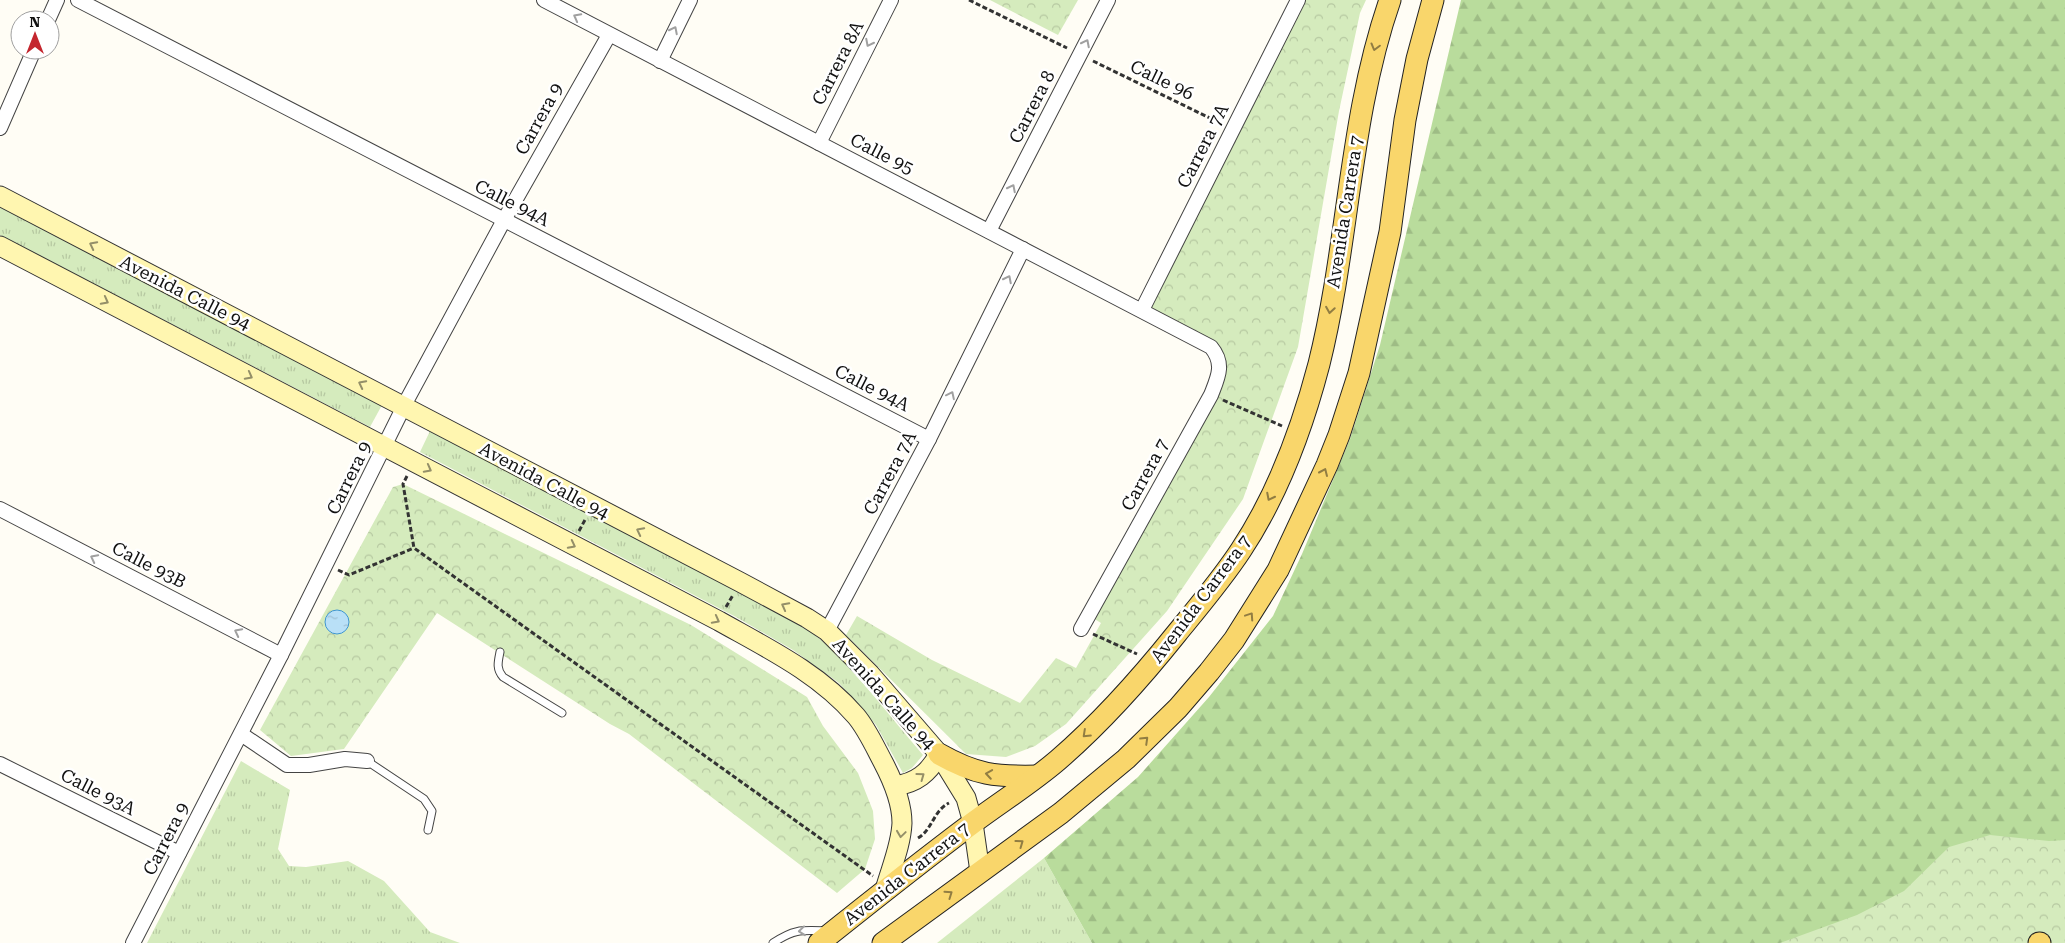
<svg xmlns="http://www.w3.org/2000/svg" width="2065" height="943" viewBox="0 0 2065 943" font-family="'Roboto Serif',serif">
	<defs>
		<pattern id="grass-tufts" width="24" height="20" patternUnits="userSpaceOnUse" patternTransform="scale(1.25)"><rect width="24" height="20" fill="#d5ebbd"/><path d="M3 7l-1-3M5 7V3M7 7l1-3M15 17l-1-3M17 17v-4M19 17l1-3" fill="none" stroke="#b6c8a1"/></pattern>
		<pattern id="forest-firs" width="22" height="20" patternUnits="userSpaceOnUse" patternTransform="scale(1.25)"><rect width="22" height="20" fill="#b9dc9c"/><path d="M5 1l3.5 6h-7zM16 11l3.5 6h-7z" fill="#9ebc85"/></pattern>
		<pattern id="park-crowns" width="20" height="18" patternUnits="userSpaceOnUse" patternTransform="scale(1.25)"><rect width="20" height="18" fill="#d5ebbd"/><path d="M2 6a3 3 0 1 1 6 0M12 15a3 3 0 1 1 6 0" fill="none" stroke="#b6c8a1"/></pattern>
		<pattern id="water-ripples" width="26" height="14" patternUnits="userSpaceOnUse" patternTransform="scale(1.25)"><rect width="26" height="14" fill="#b9e0f7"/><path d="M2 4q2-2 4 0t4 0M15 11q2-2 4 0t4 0" fill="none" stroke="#9ebfd3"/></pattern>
	</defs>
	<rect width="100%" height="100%" fill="#fffdf5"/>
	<!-- grass -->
	<g fill="url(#grass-tufts)">
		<path d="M0,206L382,405L370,427L0,235Z"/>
		<path d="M430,431L761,603C783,616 810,628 829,647C862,679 892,719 923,755L912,768L903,773L876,725L839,683L793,650L736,617L420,452Z"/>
		<path d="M241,761L290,790L278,849L289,866L306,867L348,861L384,881L430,932L460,943H147Z"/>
		<path d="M1044,858L1092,943H937Z"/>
	</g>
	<!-- forest -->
	<path fill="url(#forest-firs)" d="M1461,0H2065V943H1092L1044,858L1138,777L1209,697L1273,616L1302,554L1350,439L1380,345Z"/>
	<!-- park -->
	<g fill="url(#park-crowns)">
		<path d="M990,0H1078L1058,35Z"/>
		<path d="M1298,0H1366L1360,13L1339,111L1298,347L1243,499L1167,611L1066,724L1035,746L1006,757L966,754L846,635L857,616L932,660L1020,703L1056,658L1076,668L1101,623L1088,615L1211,395L1218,356L1142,310Z"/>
		<path d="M403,484L691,625L807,697L823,726L858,773L873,811L875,839L865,869L837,893L629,734L610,724L437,613L344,749L291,756L260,730L393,487Z"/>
		<path d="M1990,835L2049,841L2065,840V943H1780L1857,915L1904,891L1949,847Z"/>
	</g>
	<!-- water -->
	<circle fill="url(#water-ripples)" stroke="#3f96cf" cx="337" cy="622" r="12"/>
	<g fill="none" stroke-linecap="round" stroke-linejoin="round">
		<!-- service casing -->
		<g stroke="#444" stroke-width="9">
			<g id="service">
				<path d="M500,652C498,662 496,669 503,677L562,713"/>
				<path d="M367,761L424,799L432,811L428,830"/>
				<path d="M773,943C794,929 801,930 826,931"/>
			</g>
		</g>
		<!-- minor casing -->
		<g stroke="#444" stroke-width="16">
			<g id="minor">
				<path d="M78,0L929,439"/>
				<path d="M544,0L1211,347C1225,364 1218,377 1211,395L1081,629"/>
				<path d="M48,20L57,0"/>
				<path d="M660,61L690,0"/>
				<path d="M0,128L34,50"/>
				<path d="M819,143L891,0"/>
				<path d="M989,231L1108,0"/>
				<path d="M1142,310L1298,0"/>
				<path d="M0,509L281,655"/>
				<path d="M827,631L929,439L1023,249"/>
				<path d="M241,734L287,765H309L345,759L367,761"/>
				<path d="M0,764L179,853"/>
				<path d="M133,943L281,655L408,398L504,220L609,35"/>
			</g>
		</g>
		<!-- secondary casing -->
		<g stroke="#333" stroke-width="21">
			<g id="secondary">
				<path d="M0,196L740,582L807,618L827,631L870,674L939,754L966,798L973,823L980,872"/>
				<path d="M0,246L719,621C767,648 819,673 856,716C867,729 875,747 883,762C893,781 902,802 902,823C901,846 891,868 885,890"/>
				<path d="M895,786C916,783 929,773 939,754"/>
			</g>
		</g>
		<!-- primary casing -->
		<g stroke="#222" stroke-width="23">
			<g id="primary">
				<path d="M939,754C976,775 996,777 1037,776"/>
				<path d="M819,943C869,903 918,864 970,825C999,803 1030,784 1058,760C1102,722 1141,678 1177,633C1199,606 1222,579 1241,550C1278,494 1302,429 1319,364C1349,244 1349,118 1390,0"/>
				<path d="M883,943L1061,813L1126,759L1178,708L1209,672L1234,640L1278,570L1327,465L1339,435L1359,373L1390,232L1405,120L1417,59L1433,0"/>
				<path d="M2039,943H2040"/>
			</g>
		</g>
		<!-- path -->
		<g stroke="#333" stroke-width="3" stroke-dasharray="5 2.5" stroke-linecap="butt">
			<path d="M969,0L1067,48"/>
			<path d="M1093,61L1220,123"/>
			<path d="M1223,400L1282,426"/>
			<path d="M407,476L403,484L414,548L873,876"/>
			<path d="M579,531L586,518"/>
			<path d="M338,570L349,575L414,548"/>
			<path d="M726,607L733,595"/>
			<path d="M1093,634L1137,654"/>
			<path d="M918,838C933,829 933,811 949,803"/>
		</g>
		<!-- service -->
		<use href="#service" stroke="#fff" stroke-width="7"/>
		<!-- minor -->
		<use href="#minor" stroke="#fff" stroke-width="14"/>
		<!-- secondary -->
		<use href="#secondary" stroke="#fff6b0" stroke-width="19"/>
		<!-- primary -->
		<use href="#primary" stroke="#f9d66b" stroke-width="21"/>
	</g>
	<!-- one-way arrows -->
	<defs><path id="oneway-chevron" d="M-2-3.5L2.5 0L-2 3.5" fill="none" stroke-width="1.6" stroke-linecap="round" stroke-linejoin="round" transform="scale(1.25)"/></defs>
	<g stroke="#a0a0a0">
		<use href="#oneway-chevron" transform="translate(577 17) rotate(-152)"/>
		<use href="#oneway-chevron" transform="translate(674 30) rotate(-63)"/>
		<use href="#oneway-chevron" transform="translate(869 43) rotate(117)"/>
		<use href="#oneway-chevron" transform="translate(1086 43) rotate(-63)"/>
		<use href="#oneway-chevron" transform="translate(1012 188) rotate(-63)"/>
		<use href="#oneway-chevron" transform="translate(1008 279) rotate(-63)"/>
		<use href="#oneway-chevron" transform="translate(951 395) rotate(-64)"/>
		<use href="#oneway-chevron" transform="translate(94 558) rotate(-153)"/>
		<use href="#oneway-chevron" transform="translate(238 632) rotate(-153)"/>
		<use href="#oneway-chevron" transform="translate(802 931) rotate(174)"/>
	</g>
	<g stroke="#917d42">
		<use href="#oneway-chevron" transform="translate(1375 47) rotate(105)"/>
		<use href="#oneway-chevron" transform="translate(1330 310) rotate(99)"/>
		<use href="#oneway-chevron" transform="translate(1324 472) rotate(-66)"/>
		<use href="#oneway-chevron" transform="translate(1270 497) rotate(117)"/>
		<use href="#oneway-chevron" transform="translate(1250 616) rotate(-56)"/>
		<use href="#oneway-chevron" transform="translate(1086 734) rotate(137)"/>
		<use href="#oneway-chevron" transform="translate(1145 740) rotate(-44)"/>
		<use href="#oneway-chevron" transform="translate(989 774) rotate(-171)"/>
		<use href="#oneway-chevron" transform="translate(1020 843) rotate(-36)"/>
		<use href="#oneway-chevron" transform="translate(949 894) rotate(-35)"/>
	</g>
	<g stroke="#948f68">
		<use href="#oneway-chevron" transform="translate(93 245) rotate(-153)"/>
		<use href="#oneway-chevron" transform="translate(105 301) rotate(28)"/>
		<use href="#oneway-chevron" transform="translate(249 376) rotate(28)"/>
		<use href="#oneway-chevron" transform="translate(362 384) rotate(-153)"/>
		<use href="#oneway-chevron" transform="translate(428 469) rotate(28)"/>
		<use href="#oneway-chevron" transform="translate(640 531) rotate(-153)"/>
		<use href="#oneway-chevron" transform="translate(572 545) rotate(27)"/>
		<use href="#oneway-chevron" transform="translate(785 606) rotate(-152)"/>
		<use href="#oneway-chevron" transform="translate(716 620) rotate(28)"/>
		<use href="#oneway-chevron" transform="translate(921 776) rotate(-36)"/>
		<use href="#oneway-chevron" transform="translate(901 834) rotate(98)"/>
	</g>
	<g text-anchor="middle" stroke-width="5" stroke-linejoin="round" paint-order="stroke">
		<!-- street labels -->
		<g font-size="18" fill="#111" stroke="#fff">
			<text transform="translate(838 63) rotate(-63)" y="6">Carrera 8A</text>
			<text transform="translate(1162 80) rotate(26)" y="6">Calle 96</text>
			<text transform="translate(1032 107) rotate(-63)" y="6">Carrera 8</text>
			<text transform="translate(539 119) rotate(-61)" y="6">Carrera 9</text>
			<text transform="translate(1203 146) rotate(-63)" y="6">Carrera 7A</text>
			<text transform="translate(882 154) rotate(27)" y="6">Calle 95</text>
			<text transform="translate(512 203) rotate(27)" y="6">Calle 94A</text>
			<text transform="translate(1345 212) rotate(-81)" y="6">Avenida Carrera 7</text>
			<text transform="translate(185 293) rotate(27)" y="6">Avenida Calle 94</text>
			<text transform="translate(872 388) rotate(27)" y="6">Calle 94A</text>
			<text transform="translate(890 473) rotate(-62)" y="6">Carrera 7A</text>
			<text transform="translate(1145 475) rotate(-61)" y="6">Carrera 7</text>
			<text transform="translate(349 478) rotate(-64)" y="6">Carrera 9</text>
			<text transform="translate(544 481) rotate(28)" y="6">Avenida Calle 94</text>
			<text transform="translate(149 565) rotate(27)" y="6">Calle 93B</text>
			<text transform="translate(1201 599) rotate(-53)" y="6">Avenida Carrera 7</text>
			<text transform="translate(884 694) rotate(48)" y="6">Avenida Calle 94</text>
			<text transform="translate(98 792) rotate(27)" y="6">Calle 93A</text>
			<text transform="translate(166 839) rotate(-63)" y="6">Carrera 9</text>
			<text transform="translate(907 874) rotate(-38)" y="6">Avenida Carrera 7</text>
		</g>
	</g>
	<!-- north arrow -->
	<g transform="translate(35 35)"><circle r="24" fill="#ffffff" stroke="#a0a0a0"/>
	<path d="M0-4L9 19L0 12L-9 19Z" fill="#c4262e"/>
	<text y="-8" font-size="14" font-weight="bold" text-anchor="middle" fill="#111111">N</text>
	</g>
</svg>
